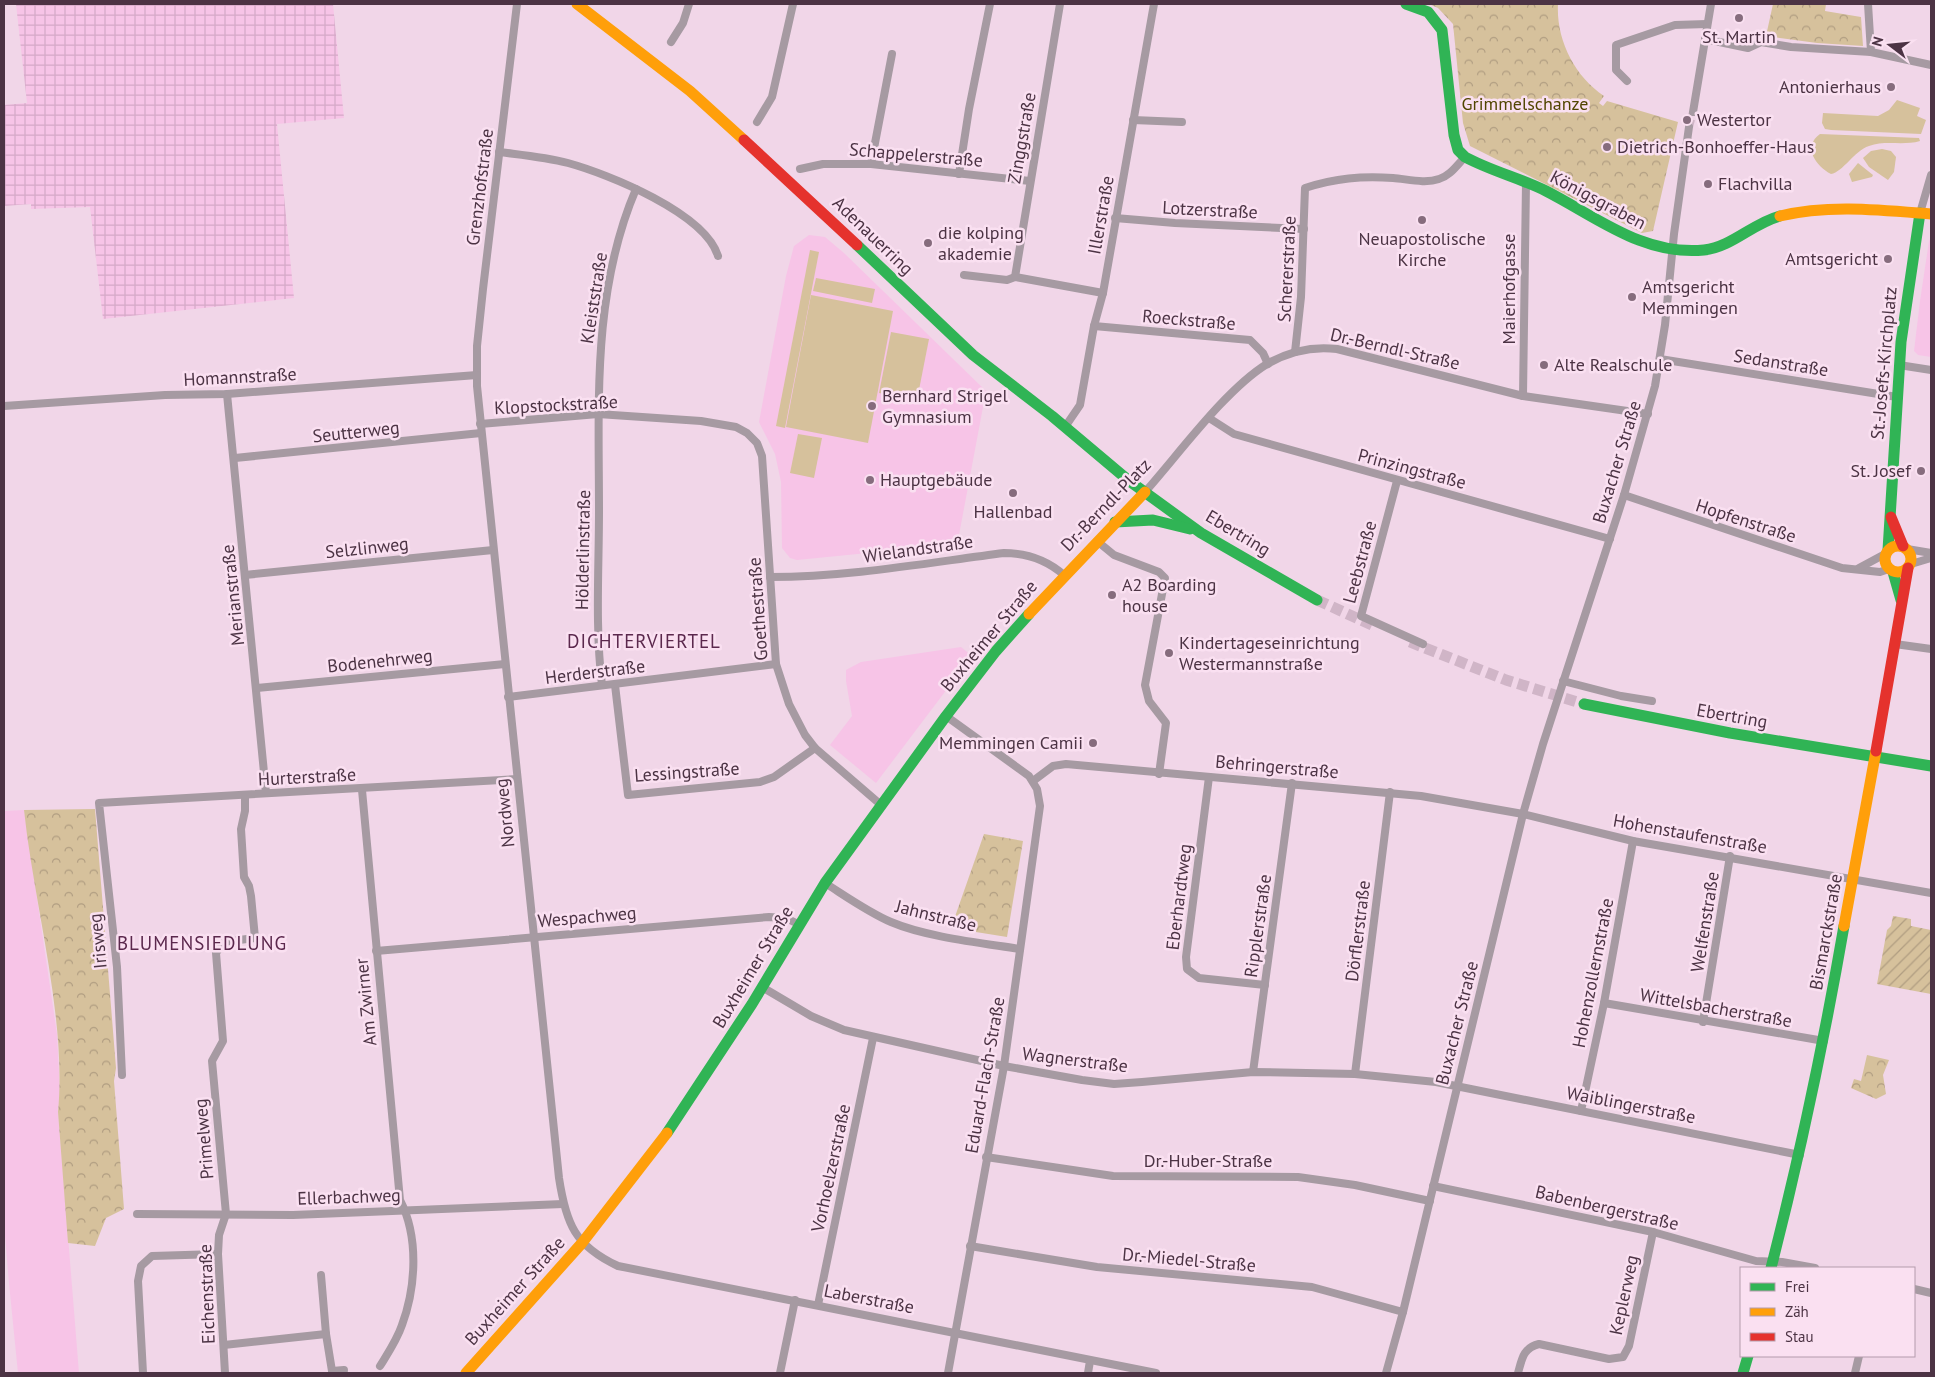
<svg xmlns="http://www.w3.org/2000/svg" width="1935" height="1377" viewBox="0 0 1935 1377" font-family="'PT Sans',sans-serif">
	<defs>
		<pattern id="industrial-grid" width="8" height="8" patternUnits="userSpaceOnUse" patternTransform="scale(1.25)"><rect width="8" height="8" fill="#f7c4e7"/><path d="M0 4h8M4 0v8" fill="none" stroke="#d5a9c7"/></pattern>
		<pattern id="park-crowns" width="20" height="18" patternUnits="userSpaceOnUse" patternTransform="scale(1.25)"><rect width="20" height="18" fill="#d6c19c"/><path d="M2 6a3 3 0 1 1 6 0M12 15a3 3 0 1 1 6 0" fill="none" stroke="#b09d81"/></pattern>
		<pattern id="garden-furrows" width="10" height="10" patternUnits="userSpaceOnUse" patternTransform="scale(1.25)"><rect width="10" height="10" fill="#d6c19c"/><path d="M-1 1l2-2M0 10L10 0M9 11l2-2" fill="none" stroke="#b09d81"/></pattern>
	</defs>
	<rect width="100%" height="100%" fill="#f1d6e8"/>
	<!-- built -->
	<g fill="#f7c4e7">
		<path d="M809,235L825,237L844,253L986,391L956,551L916,555L908,549L797,560L790,558L782,548L781,482L775,454L759,422L786,276L794,246Z"/>
		<path d="M1931,237V357L1918,355L1914,351L1920,301L1929,241Z"/>
		<path d="M961,647L972,656L876,783L830,745L852,716L846,681V670L861,662Z"/>
		<path d="M24,810L57,1034L60,1092L58,1112L79,1373H18L9,1283L4,1224V811Z"/>
	</g>
	<!-- industrial -->
	<path fill="url(#industrial-grid)" d="M16,4H333L344,118L277,124L294,298L103,319L90,207L31,209V204L4,206V105L27,103Z"/>
	<!-- grass -->
	<g fill="#d6c19c">
		<path d="M1897,100L1920,108L1917,116L1926,120L1921,134L1831,130L1825,129L1822,123L1823,113L1878,116L1889,110Z"/>
		<path d="M1820,134L1919,138L1920,141C1903,146 1885,140 1869,146C1854,151 1843,172 1831,174C1816,166 1802,147 1820,134Z"/>
		<path d="M1882,149L1891,151L1896,157L1894,172L1888,180L1869,167L1863,158L1871,151Z"/>
		<path d="M1858,163L1873,175L1872,177L1852,182L1849,174Z"/>
		<path d="M810,250L819,252L785,428L776,426Z"/>
		<path d="M816,278L875,289L872,303L813,291Z"/>
		<path d="M811,295L893,311L868,443L786,427Z"/>
		<path d="M891,332L929,339L917,400L879,393Z"/>
		<path d="M798,434L822,438L814,478L790,473Z"/>
	</g>
	<!-- park -->
	<g fill="url(#park-crowns)">
		<path d="M1429,4H1558C1556,39 1574,76 1604,96L1599,103L1603,106L1607,101L1678,122L1653,231L1642,233L1470,146L1463,123L1453,24L1438,8Z"/>
		<path d="M1773,4H1826L1825,11L1861,17L1863,46L1817,43L1766,36Z"/>
		<path d="M95,809L116,1068L114,1081L124,1209L106,1218L95,1246L68,1243L58,1112C67,1018 34,906 24,810Z"/>
		<path d="M984,834L1023,841L1007,937L951,928Z"/>
		<path d="M1867,1055L1889,1060L1883,1075L1886,1094L1876,1099L1851,1088L1854,1079L1861,1081Z"/>
	</g>
	<!-- garden -->
	<path fill="url(#garden-furrows)" d="M1893,916L1911,919V926L1931,930V994L1877,984L1887,930L1891,926Z"/>
	<g fill="none" stroke-linecap="round" stroke-linejoin="round">
		<!-- street-tunnel -->
		<path stroke="#d0b5c7" stroke-width="8" stroke-dasharray="8 4" stroke-linecap="butt" d="M1689,127L1693,112"/>
		<!-- secondary-tunnel -->
		<g stroke="#d0b5c7" stroke-width="11" stroke-dasharray="11 5.5" stroke-linecap="butt">
			<path d="M1317,600L1372,625"/>
			<path d="M1410,642L1506,680L1584,704"/>
		</g>
		<!-- street -->
		<g stroke="#a69aa2" stroke-width="8">
			<path d="M517,4L483,289L477,346V386L559,1178C566,1224 575,1246 618,1266L1156,1373"/>
			<path d="M1868,4L1871,52"/>
			<path d="M1705,39L1748,48L1761,42L1791,47L1871,52L1931,65"/>
			<path d="M671,42L683,23L689,4"/>
			<path d="M1627,81L1616,70V45L1675,25L1707,24"/>
			<path d="M1693,112L1711,4"/>
			<path d="M1133,120L1182,122"/>
			<path d="M757,122L772,97L793,4"/>
			<path d="M499,152C522,155 545,157 568,163C608,174 705,213 718,256"/>
			<path d="M871,164L892,54"/>
			<path d="M800,169L823,164H871L1030,181"/>
			<path d="M959,174L969,109L990,4"/>
			<path d="M1920,213L1931,175"/>
			<path d="M1115,218L1175,223L1304,229"/>
			<path d="M964,275L1007,280L1015,277L1103,293"/>
			<path d="M1015,277L1060,4"/>
			<path d="M1094,326L1250,340L1263,353L1268,364"/>
			<path d="M1295,352L1301,297L1305,188C1336,178 1361,176 1393,178C1407,179 1425,184 1439,179C1450,176 1457,165 1465,157"/>
			<path d="M1660,359L1897,397"/>
			<path d="M1899,365L1931,370"/>
			<path d="M227,394L266,793"/>
			<path d="M1523,396L1526,183"/>
			<path d="M4,406L165,395L227,394L477,375"/>
			<path d="M1209,418L1234,434L1610,539"/>
			<path d="M480,424L598,414L701,421L736,427L747,433L757,443L762,456L776,664L789,704L805,735L815,748L880,804"/>
			<path d="M1065,427L1080,405L1094,326L1103,293L1154,4"/>
			<path d="M235,458L481,433"/>
			<path d="M1397,481L1361,616L1423,644"/>
			<path d="M1145,492C1179,454 1225,390 1267,364C1288,352 1313,346 1337,349L1523,396L1648,414"/>
			<path d="M1624,495L1842,568L1880,572L1889,569"/>
			<path d="M1097,541L1114,555L1159,572L1165,578L1145,685L1149,701L1166,723L1159,774"/>
			<path d="M1907,549L1931,553"/>
			<path d="M1911,564L1931,558"/>
			<path d="M1859,568L1885,554"/>
			<path d="M245,575L493,550"/>
			<path d="M770,577C849,577 926,563 1004,553C1027,553 1047,560 1064,575"/>
			<path d="M1895,644L1931,649"/>
			<path d="M1563,681L1621,696L1652,701"/>
			<path d="M602,685C595,627 599,569 599,511C599,402 592,292 636,189"/>
			<path d="M615,685L628,795L760,782L774,777L815,748"/>
			<path d="M257,688L505,664"/>
			<path d="M508,697L776,664"/>
			<path d="M946,716L1029,776L1037,789L1040,806L1004,1066L948,1373"/>
			<path d="M1209,777L1186,957L1187,969L1199,978L1265,985"/>
			<path d="M1033,781L1053,766L1066,764L1421,796L1523,814L1633,841L1931,893"/>
			<path d="M362,790L400,1200C419,1237 416,1287 402,1325C397,1340 388,1353 380,1366"/>
			<path d="M825,883C847,897 868,912 891,922C926,937 982,943 1020,949"/>
			<path d="M376,951L769,917L786,918L800,925"/>
			<path d="M762,987L811,1016L844,1030L1004,1066L1082,1080L1114,1084L1142,1082L1253,1072L1355,1074L1436,1082L1800,1155"/>
			<path d="M1604,1003L1824,1041"/>
			<path d="M1703,1022L1730,856"/>
			<path d="M1253,1072L1292,783"/>
			<path d="M1355,1074L1390,792"/>
			<path d="M122,1075L117,967L99,803L517,779"/>
			<path d="M1581,1111L1604,1003L1633,841"/>
			<path d="M986,1157L1113,1176L1298,1177L1355,1185L1430,1201"/>
			<path d="M1433,1186L1653,1232L1756,1261L1782,1262L1815,1268"/>
			<path d="M137,1214L293,1215L563,1204"/>
			<path d="M970,1246L1097,1267L1312,1287L1403,1312"/>
			<path d="M321,1275L326,1334L332,1371L344,1370"/>
			<path d="M1914,1289L1931,1293"/>
			<path d="M818,1305L873,1038"/>
			<path d="M224,1345L326,1334"/>
			<path d="M143,1373L138,1281L141,1266L152,1256L218,1254"/>
			<path d="M225,1373L218,1254L219,1235L226,1214L212,1061L223,1041L216,953L223,942L255,938L251,896L249,886L244,877L241,829L245,811V795"/>
			<path d="M780,1373L795,1300"/>
			<path d="M1088,1373L1090,1361"/>
			<path d="M1386,1373L1403,1312L1523,814L1543,744L1624,495L1655,386L1665,325L1674,234L1689,127"/>
			<path d="M1518,1373C1522,1359 1523,1348 1539,1344L1609,1359L1623,1357L1629,1346L1653,1232"/>
			<path d="M1855,1373L1859,1356"/>
		</g>
		<!-- fast -->
		<g stroke="#30b455" stroke-width="11">
			<path d="M1406,4L1428,12L1442,30L1454,135L1458,150L1465,157C1491,171 1520,178 1546,191C1597,217 1643,256 1704,250C1732,247 1753,223 1780,216"/>
			<path d="M857,245L973,355L1052,416L1128,480L1201,533L1317,600"/>
			<path d="M1115,522L1153,520L1190,529"/>
			<path d="M1888,550L1901,342L1920,213"/>
			<path d="M1893,572L1901,600"/>
			<path d="M1584,704L1730,733L1931,766"/>
			<path d="M667,1133L752,1004L825,883L946,716L996,651L1029,614"/>
			<path d="M1771,1268C1800,1155 1824,1041 1844,926"/>
			<path d="M1743,1373L1748,1356"/>
		</g>
		<!-- slow -->
		<g stroke="#ff9f0a" stroke-width="11">
			<path d="M577,4L690,91L744,140"/>
			<path d="M1780,216C1828,204 1882,210 1931,214"/>
			<circle cx="1898" cy="559" r="13"/>
			<path d="M1029,614L1145,492"/>
			<path d="M1844,926L1876,751"/>
			<path d="M466,1373L582,1243L667,1133"/>
		</g>
		<!-- jam -->
		<g stroke="#e5322d" stroke-width="11">
			<path d="M744,140L857,245"/>
			<path d="M1891,517L1903,546"/>
			<path d="M1876,751L1908,568"/>
		</g>
	</g>
	<!-- markers -->
	<g fill="#866c7d" stroke="#fae0f1" stroke-width="2">
		<circle cx="1739" cy="18" r="5"/>
		<circle cx="1891" cy="87" r="5"/>
		<circle cx="1687" cy="120" r="5"/>
		<circle cx="1607" cy="147" r="5"/>
		<circle cx="1708" cy="184" r="5"/>
		<circle cx="1422" cy="220" r="5"/>
		<circle cx="928" cy="243" r="5"/>
		<circle cx="1888" cy="259" r="5"/>
		<circle cx="1632" cy="297" r="5"/>
		<circle cx="1544" cy="365" r="5"/>
		<circle cx="872" cy="406" r="5"/>
		<circle cx="1921" cy="471" r="5"/>
		<circle cx="870" cy="480" r="5"/>
		<circle cx="1013" cy="493" r="5"/>
		<circle cx="1112" cy="595" r="5"/>
		<circle cx="1169" cy="653" r="5"/>
		<circle cx="1093" cy="743" r="5"/>
	</g>
	<g text-anchor="middle" stroke-width="5" stroke-linejoin="round" paint-order="stroke">
		<!-- poi labels -->
		<g font-size="18" fill="#4c3344" stroke="#fae0f1" text-anchor="start">
			<text x="1739" y="43" text-anchor="middle">St. Martin</text>
			<text x="1881" y="93" text-anchor="end">Antonierhaus</text>
			<text x="1697" y="126">Westertor</text>
			<text x="1617" y="153">Dietrich-Bonhoeffer-Haus</text>
			<text x="1718" y="190">Flachvilla</text>
			<text x="938" y="239">die kolping<tspan x="938" dy="21">akademie</tspan></text>
			<text x="1422" y="245" text-anchor="middle">Neuapostolische<tspan x="1422" dy="21">Kirche</tspan></text>
			<text x="1878" y="265" text-anchor="end">Amtsgericht</text>
			<text x="1642" y="293">Amtsgericht<tspan x="1642" dy="21">Memmingen</tspan></text>
			<text x="1554" y="371">Alte Realschule</text>
			<text x="882" y="402">Bernhard Strigel<tspan x="882" dy="21">Gymnasium</tspan></text>
			<text x="1911" y="477" text-anchor="end">St. Josef</text>
			<text x="880" y="486">Hauptgebäude</text>
			<text x="1013" y="518" text-anchor="middle">Hallenbad</text>
			<text x="1122" y="591">A2 Boarding<tspan x="1122" dy="21">house</tspan></text>
			<text x="1179" y="649">Kindertageseinrichtung<tspan x="1179" dy="21">Westermannstraße</tspan></text>
			<text x="1083" y="749" text-anchor="end">Memmingen Camii</text>
		</g>
		<!-- park labels -->
		<g font-size="18" fill="#514500" stroke="#fae0f1">
			<text x="1525" y="110">Grimmelschanze</text>
		</g>
		<!-- street labels -->
		<g font-size="18" fill="#4c3344" stroke="#fae0f1">
			<text transform="translate(1022 138) rotate(-80)" y="6">Zinggstraße</text>
			<text transform="translate(916 155) rotate(5)" y="6">Schappelerstraße</text>
			<text transform="translate(480 187) rotate(-83)" y="6">Grenzhofstraße</text>
			<text transform="translate(1598 200) rotate(28)" y="6">Königsgraben</text>
			<text transform="translate(1210 210) rotate(3)" y="6">Lotzerstraße</text>
			<text transform="translate(1101 215) rotate(-80)" y="6">Illerstraße</text>
			<text transform="translate(873 236) rotate(44)" y="6">Adenauerring</text>
			<text transform="translate(1287 269) rotate(-87)" y="6">Schererstraße</text>
			<text transform="translate(1509 289) rotate(-90)" y="6">Maierhofgasse</text>
			<text transform="translate(594 298) rotate(-81)" y="6">Kleiststraße</text>
			<text transform="translate(1189 320) rotate(5)" y="6">Roeckstraße</text>
			<text transform="translate(1395 349) rotate(13)" y="6">Dr.-Berndl-Straße</text>
			<text transform="translate(1781 363) rotate(9)" y="6">Sedanstraße</text>
			<text transform="translate(1884 363) rotate(-85)" y="6">St.-Josefs-Kirchplatz</text>
			<text transform="translate(240 377) rotate(-3)" y="6">Homannstraße</text>
			<text transform="translate(556 405) rotate(-3)" y="6">Klopstockstraße</text>
			<text transform="translate(356 432) rotate(-6)" y="6">Seutterweg</text>
			<text transform="translate(1617 462) rotate(-73)" y="6">Buxacher Straße</text>
			<text transform="translate(1412 469) rotate(15)" y="6">Prinzingstraße</text>
			<text transform="translate(1106 505) rotate(-46)" y="6">Dr.-Berndl-Platz</text>
			<text transform="translate(1746 521) rotate(18)" y="6">Hopfenstraße</text>
			<text transform="translate(1238 533) rotate(31)" y="6">Ebertring</text>
			<text transform="translate(367 548) rotate(-6)" y="6">Selzlinweg</text>
			<text transform="translate(918 549) rotate(-8)" y="6">Wielandstraße</text>
			<text transform="translate(583 550) rotate(-89)" y="6">Hölderlinstraße</text>
			<text transform="translate(1360 562) rotate(-75)" y="6">Leebstraße</text>
			<text transform="translate(233 595) rotate(-96)" y="6">Merianstraße</text>
			<text transform="translate(758 609) rotate(-94)" y="6">Goethestraße</text>
			<text transform="translate(989 636) rotate(-50)" y="6">Buxheimer Straße</text>
			<text transform="translate(380 661) rotate(-6)" y="6">Bodenehrweg</text>
			<text transform="translate(595 672) rotate(-7)" y="6">Herderstraße</text>
			<text transform="translate(1732 716) rotate(10)" y="6">Ebertring</text>
			<text transform="translate(1277 767) rotate(5)" y="6">Behringerstraße</text>
			<text transform="translate(687 772) rotate(-4)" y="6">Lessingstraße</text>
			<text transform="translate(307 777) rotate(-3)" y="6">Hurterstraße</text>
			<text transform="translate(505 813) rotate(-96)" y="6">Nordweg</text>
			<text transform="translate(1690 834) rotate(10)" y="6">Hohenstaufenstraße</text>
			<text transform="translate(1179 897) rotate(-83)" y="6">Eberhardtweg</text>
			<text transform="translate(936 916) rotate(14)" y="6">Jahnstraße</text>
			<text transform="translate(587 917) rotate(-5)" y="6">Wespachweg</text>
			<text transform="translate(1705 922) rotate(-81)" y="6">Welfenstraße</text>
			<text transform="translate(1258 926) rotate(-82)" y="6">Ripplerstraße</text>
			<text transform="translate(1358 931) rotate(-83)" y="6">Dörflerstraße</text>
			<text transform="translate(1826 932) rotate(-80)" y="6">Bismarckstraße</text>
			<text transform="translate(98 941) rotate(-96)" y="6">Irisweg</text>
			<text transform="translate(753 967) rotate(-59)" y="6">Buxheimer Straße</text>
			<text transform="translate(1593 973) rotate(-79)" y="6">Hohenzollernstraße</text>
			<text transform="translate(366 1002) rotate(-96)" y="6">Am Zwirner</text>
			<text transform="translate(1716 1008) rotate(10)" y="6">Wittelsbacherstraße</text>
			<text transform="translate(1457 1023) rotate(-76)" y="6">Buxacher Straße</text>
			<text transform="translate(1075 1060) rotate(7)" y="6">Wagnerstraße</text>
			<text transform="translate(985 1075) rotate(-80)" y="6">Eduard-Flach-Straße</text>
			<text transform="translate(1631 1105) rotate(11)" y="6">Waiblingerstraße</text>
			<text transform="translate(204 1139) rotate(-95)" y="6">Primelweg</text>
			<text x="1208" y="1167">Dr.-Huber-Straße</text>
			<text transform="translate(831 1168) rotate(-78)" y="6">Vorhoelzerstraße</text>
			<text transform="translate(349 1197) rotate(-2)" y="6">Ellerbachweg</text>
			<text transform="translate(1607 1208) rotate(13)" y="6">Babenbergerstraße</text>
			<text transform="translate(1189 1260) rotate(5)" y="6">Dr.-Miedel-Straße</text>
			<text transform="translate(515 1291) rotate(-48)" y="6">Buxheimer Straße</text>
			<text transform="translate(207 1294) rotate(-92)" y="6">Eichenstraße</text>
			<text transform="translate(1624 1295) rotate(-78)" y="6">Keplerweg</text>
			<text transform="translate(869 1299) rotate(11)" y="6">Laberstraße</text>
		</g>
		<!-- neighbourhood labels -->
		<g font-size="19" letter-spacing="1" fill="#5b284d" stroke="#fae0f1">
			<text x="644" y="648">DICHTERVIERTEL</text>
			<text x="202" y="950">BLUMENSIEDLUNG</text>
		</g>
	</g>
	<!-- border -->
	<rect width="1935" height="1377" fill="none" stroke="#4c3344" stroke-width="10"/>
	<!-- legend -->
	<rect x="1740" y="1267" width="175" height="90" fill="#fae0f1" stroke="#b49bac"/>
	<rect x="1750" y="1283" width="25" height="8" fill="#30b455" stroke="#b49bac"/>
	<text x="1785" y="1292" font-size="15" fill="#4c3344">Frei</text>
	<rect x="1750" y="1308" width="25" height="8" fill="#ff9f0a" stroke="#b49bac"/>
	<text x="1785" y="1317" font-size="15" fill="#4c3344">Zäh</text>
	<rect x="1750" y="1333" width="25" height="8" fill="#e5322d" stroke="#b49bac"/>
	<text x="1785" y="1342" font-size="15" fill="#4c3344">Stau</text>
	<!-- north arrow -->
	<g transform="translate(1890 45) rotate(286)" stroke="#fae0f1" stroke-width="4" paint-order="stroke">
	<path d="M0-4L9 19L0 12L-9 19Z" fill="#4c3344"/>
	<text y="-8" font-size="14" font-weight="bold" text-anchor="middle" fill="#4c3344">N</text>
	</g>
</svg>
